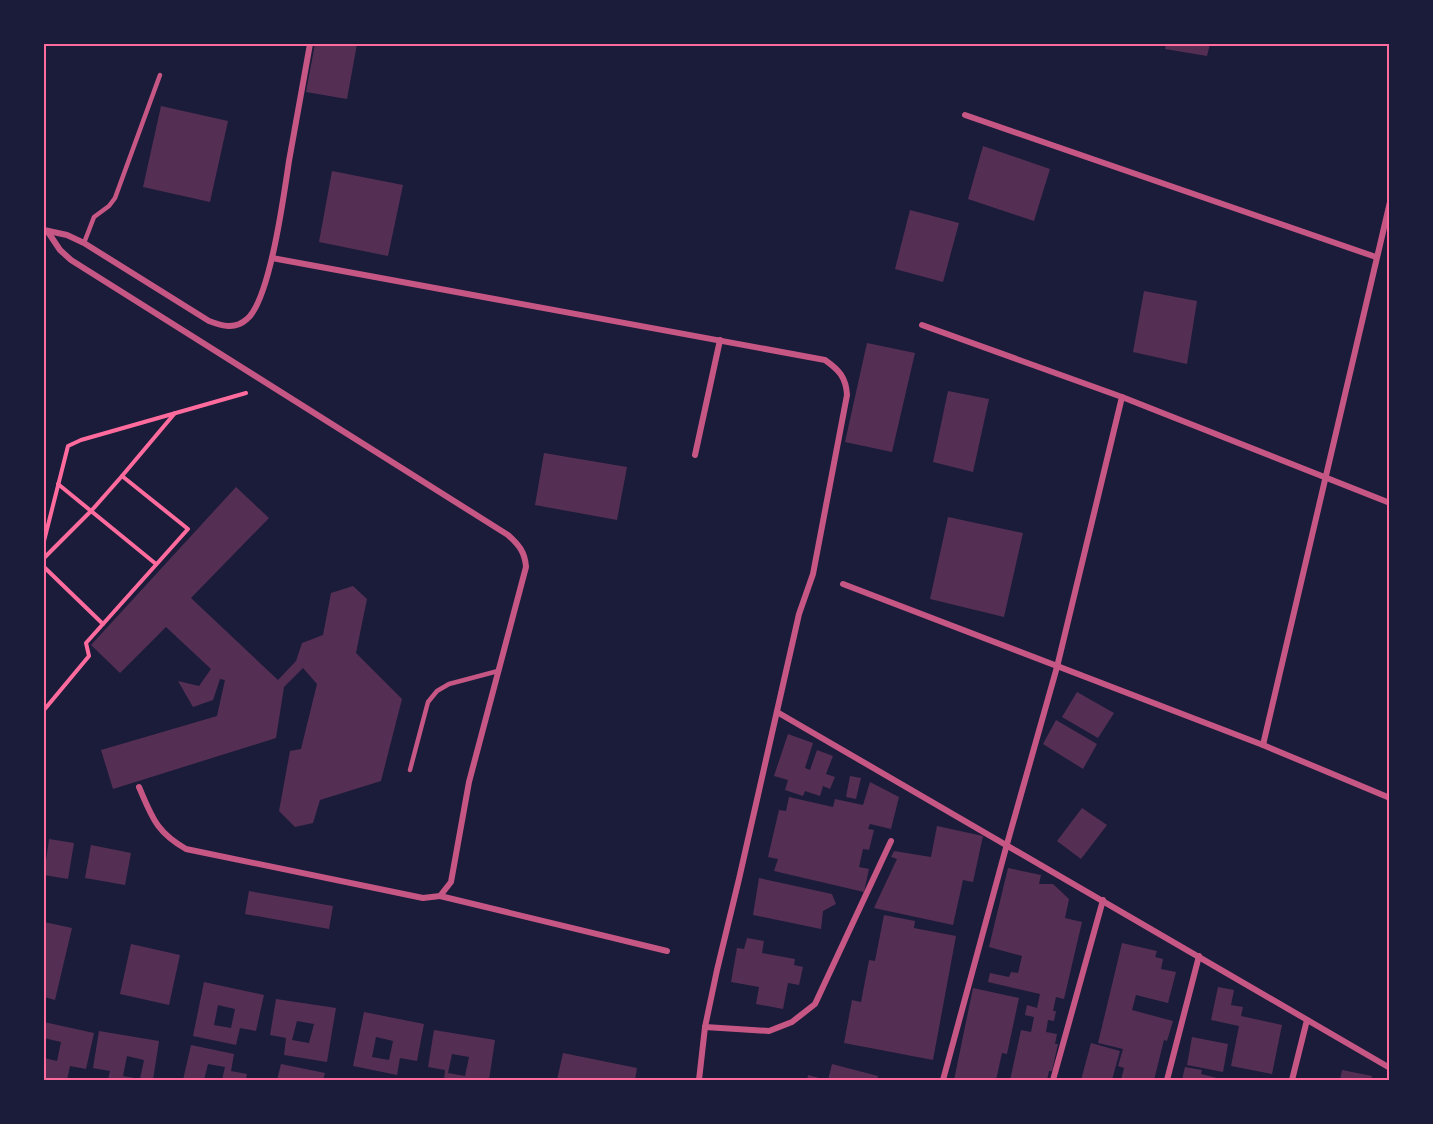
<svg xmlns="http://www.w3.org/2000/svg" width="1433" height="1124" viewBox="0 0 1433 1124" font-family="Spectral,serif">
	<rect width="100%" height="100%" fill="#1b1b3a"/>
	<!-- building -->
	<g fill="#542f53" fill-rule="evenodd">
		<path d="M315,44H357L347,99L306,92Z"/>
		<path d="M1166,44H1210L1207,56L1165,49Z"/>
		<path d="M161,106L228,121L210,202L143,187Z"/>
		<path d="M983,146L1050,169L1034,221L968,199Z"/>
		<path d="M332,171L403,185L388,256L319,242Z"/>
		<path d="M910,210L959,223L943,282L895,269Z"/>
		<path d="M1144,291L1197,301L1187,364L1133,352Z"/>
		<path d="M867,343L915,353L892,452L845,442Z"/>
		<path d="M948,391L989,399L973,472L933,462Z"/>
		<path d="M544,453L627,467L617,520L535,505Z"/>
		<path d="M236,487L269,518L191,598L278,680L296,661L302,643L323,635L331,593L353,586L367,599L356,653L402,699L381,781L320,800L313,823L295,827L279,811L290,751L301,749L317,684L303,668L284,687L276,738L113,789L101,750L217,716L225,680L220,679L213,700L193,707L178,681L199,686L211,669L166,627L120,673L91,645Z"/>
		<path d="M948,517L1023,533L1004,617L930,599Z"/>
		<path d="M1077,692L1114,713L1098,738L1062,717Z"/>
		<path d="M1056,720L1097,744L1083,769L1043,744Z"/>
		<path d="M788,734L813,743L805,768L810,770L817,750L833,756L826,774L835,777L830,789L823,786L820,796L805,791L803,796L785,790L788,780L774,776Z"/>
		<path d="M850,776L861,778L856,799L846,797Z"/>
		<path d="M870,782L899,797L891,829L870,824L868,829L874,830L869,850L863,849L859,867L869,869L864,892L774,871L778,859L768,857L779,810L786,811L789,797L833,807L835,799L863,805Z"/>
		<path d="M1082,808L1107,825L1081,859L1057,841Z"/>
		<path d="M937,826L983,836L973,882L963,880L953,925L874,908L897,859L891,857L894,851L931,857Z"/>
		<path d="M49,839L74,843L68,879L44,875Z"/>
		<path d="M91,845L131,853L125,885L85,878Z"/>
		<path d="M1008,868L1041,875L1039,884H1053L1069,899L1065,918L1082,922L1064,999L1056,997L1053,1011H1056L1054,1021L1048,1020L1046,1032L1057,1034L1055,1044H1058L1052,1071H1049L1047,1080H1010L1021,1030L1031,1032L1034,1017L1025,1015L1027,1005L1037,1008L1040,994L988,982L990,973L1009,977L1011,972L1018,973L1022,956L989,947Z"/>
		<path d="M759,878L832,894L836,904L823,911L821,929L753,915Z"/>
		<path d="M249,891L333,906L329,929L245,914Z"/>
		<path d="M884,915L915,921L914,928L956,936L933,1060L844,1043L852,1000L861,1002L869,960L875,961Z"/>
		<path d="M44,922L72,928L55,1000L44,997Z"/>
		<path d="M747,938L764,941L762,953L795,959L794,965L803,967L799,985L788,983L783,1009L756,1004L759,987L731,982L737,948L744,949Z"/>
		<path d="M1122,943L1157,951L1155,957L1163,959L1161,969L1176,972L1168,1003L1136,995L1132,1010L1173,1021L1167,1041L1164,1040L1154,1080H1121L1124,1068L1118,1066L1123,1049L1098,1043Z"/>
		<path d="M131,944L180,955L169,1005L120,994Z"/>
		<path d="M204,982L264,995L256,1031L240,1028L236,1045L193,1036ZM218,1005L235,1009L231,1028L214,1025Z"/>
		<path d="M1218,987L1234,990L1231,1005L1243,1007L1241,1016L1282,1025L1272,1074L1231,1066L1239,1026L1211,1020Z"/>
		<path d="M973,988L1019,998L1007,1054L1002,1053L996,1080H954Z"/>
		<path d="M276,999L336,1008L327,1062L284,1055L286,1038L270,1035ZM297,1021L314,1024L309,1043L292,1040Z"/>
		<path d="M364,1012L424,1024L417,1061L400,1058L397,1075L353,1066ZM376,1037L393,1041L389,1060L372,1057Z"/>
		<path d="M44,1022L94,1033L86,1069L70,1066L67,1080L44,1078V1058L57,1061L61,1042L44,1038Z"/>
		<path d="M434,1030L495,1040L489,1080H444L445,1070L428,1067ZM452,1054L469,1057L465,1076L448,1073Z"/>
		<path d="M99,1031L159,1041L153,1080H108L110,1071L93,1068ZM127,1056L144,1060L140,1079L123,1076Z"/>
		<path d="M1192,1037L1228,1044L1223,1072L1187,1065Z"/>
		<path d="M1091,1043L1120,1051L1112,1080H1081Z"/>
		<path d="M191,1045L234,1054L231,1071L247,1074L246,1080H222L225,1067L208,1064L204,1080H183Z"/>
		<path d="M563,1053L637,1068L635,1080H557Z"/>
		<path d="M281,1064L325,1073L323,1080H298L285,1078L284,1080H277Z"/>
		<path d="M832,1064L878,1076L877,1080H828Z"/>
		<path d="M1185,1067L1202,1070L1201,1074L1217,1078L1216,1080H1182Z"/>
		<path d="M1342,1070L1372,1076L1371,1080H1340Z"/>
		<path d="M808,1075L827,1080H807Z"/>
	</g>
	<g fill="none" stroke-linecap="round" stroke-linejoin="round">
		<!-- path -->
		<g stroke="#ff6b9d" stroke-width="4">
			<path d="M58,484L156,564"/>
			<path d="M44,541L68,446L81,440L246,393"/>
			<path d="M44,558L92,510L122,476"/>
			<path d="M44,567L103,624"/>
			<path d="M44,710L89,656L86,643L188,529L122,476L175,413"/>
		</g>
		<!-- service -->
		<g stroke="#c65784" stroke-width="4.5">
			<path d="M84,243L94,217L109,206L115,198L160,75"/>
			<path d="M410,770L428,702L437,691L449,684L498,671"/>
		</g>
		<!-- minor -->
		<g stroke="#c65784" stroke-width="6">
			<path d="M965,115L1376,257"/>
			<path d="M44,230L67,235L84,243L209,321C222,326 235,330 247,319C270,300 284,194 289,161C296,122 303,83 310,44"/>
			<path d="M48,232L60,250L71,260L508,535C519,545 525,552 526,567L469,782L451,882L440,896L423,898L186,849C156,832 152,817 139,787"/>
			<path d="M272,258L825,360C839,370 846,377 847,395L813,574L799,614L739,879L717,970L705,1027L699,1080"/>
			<path d="M922,325L1122,397L1390,503"/>
			<path d="M695,455L720,340"/>
			<path d="M843,584L1263,745L1390,798"/>
			<path d="M777,712L1390,1068"/>
			<path d="M1263,745L1390,202"/>
			<path d="M440,896L667,951"/>
			<path d="M705,1027L769,1031L792,1022L815,1004L891,841"/>
			<path d="M943,1080L1007,844L1057,667L1122,397"/>
			<path d="M1053,1080L1103,900"/>
			<path d="M1167,1080L1199,956"/>
			<path d="M1292,1080L1307,1020"/>
		</g>
	</g>
	<!-- border -->
	<rect width="1433" height="1124" fill="none" stroke="#1b1b3a" stroke-width="90"/>
	<rect x="45" y="45" width="1343" height="1034" fill="none" stroke="#ff6b9d" stroke-width="2"/>
</svg>
